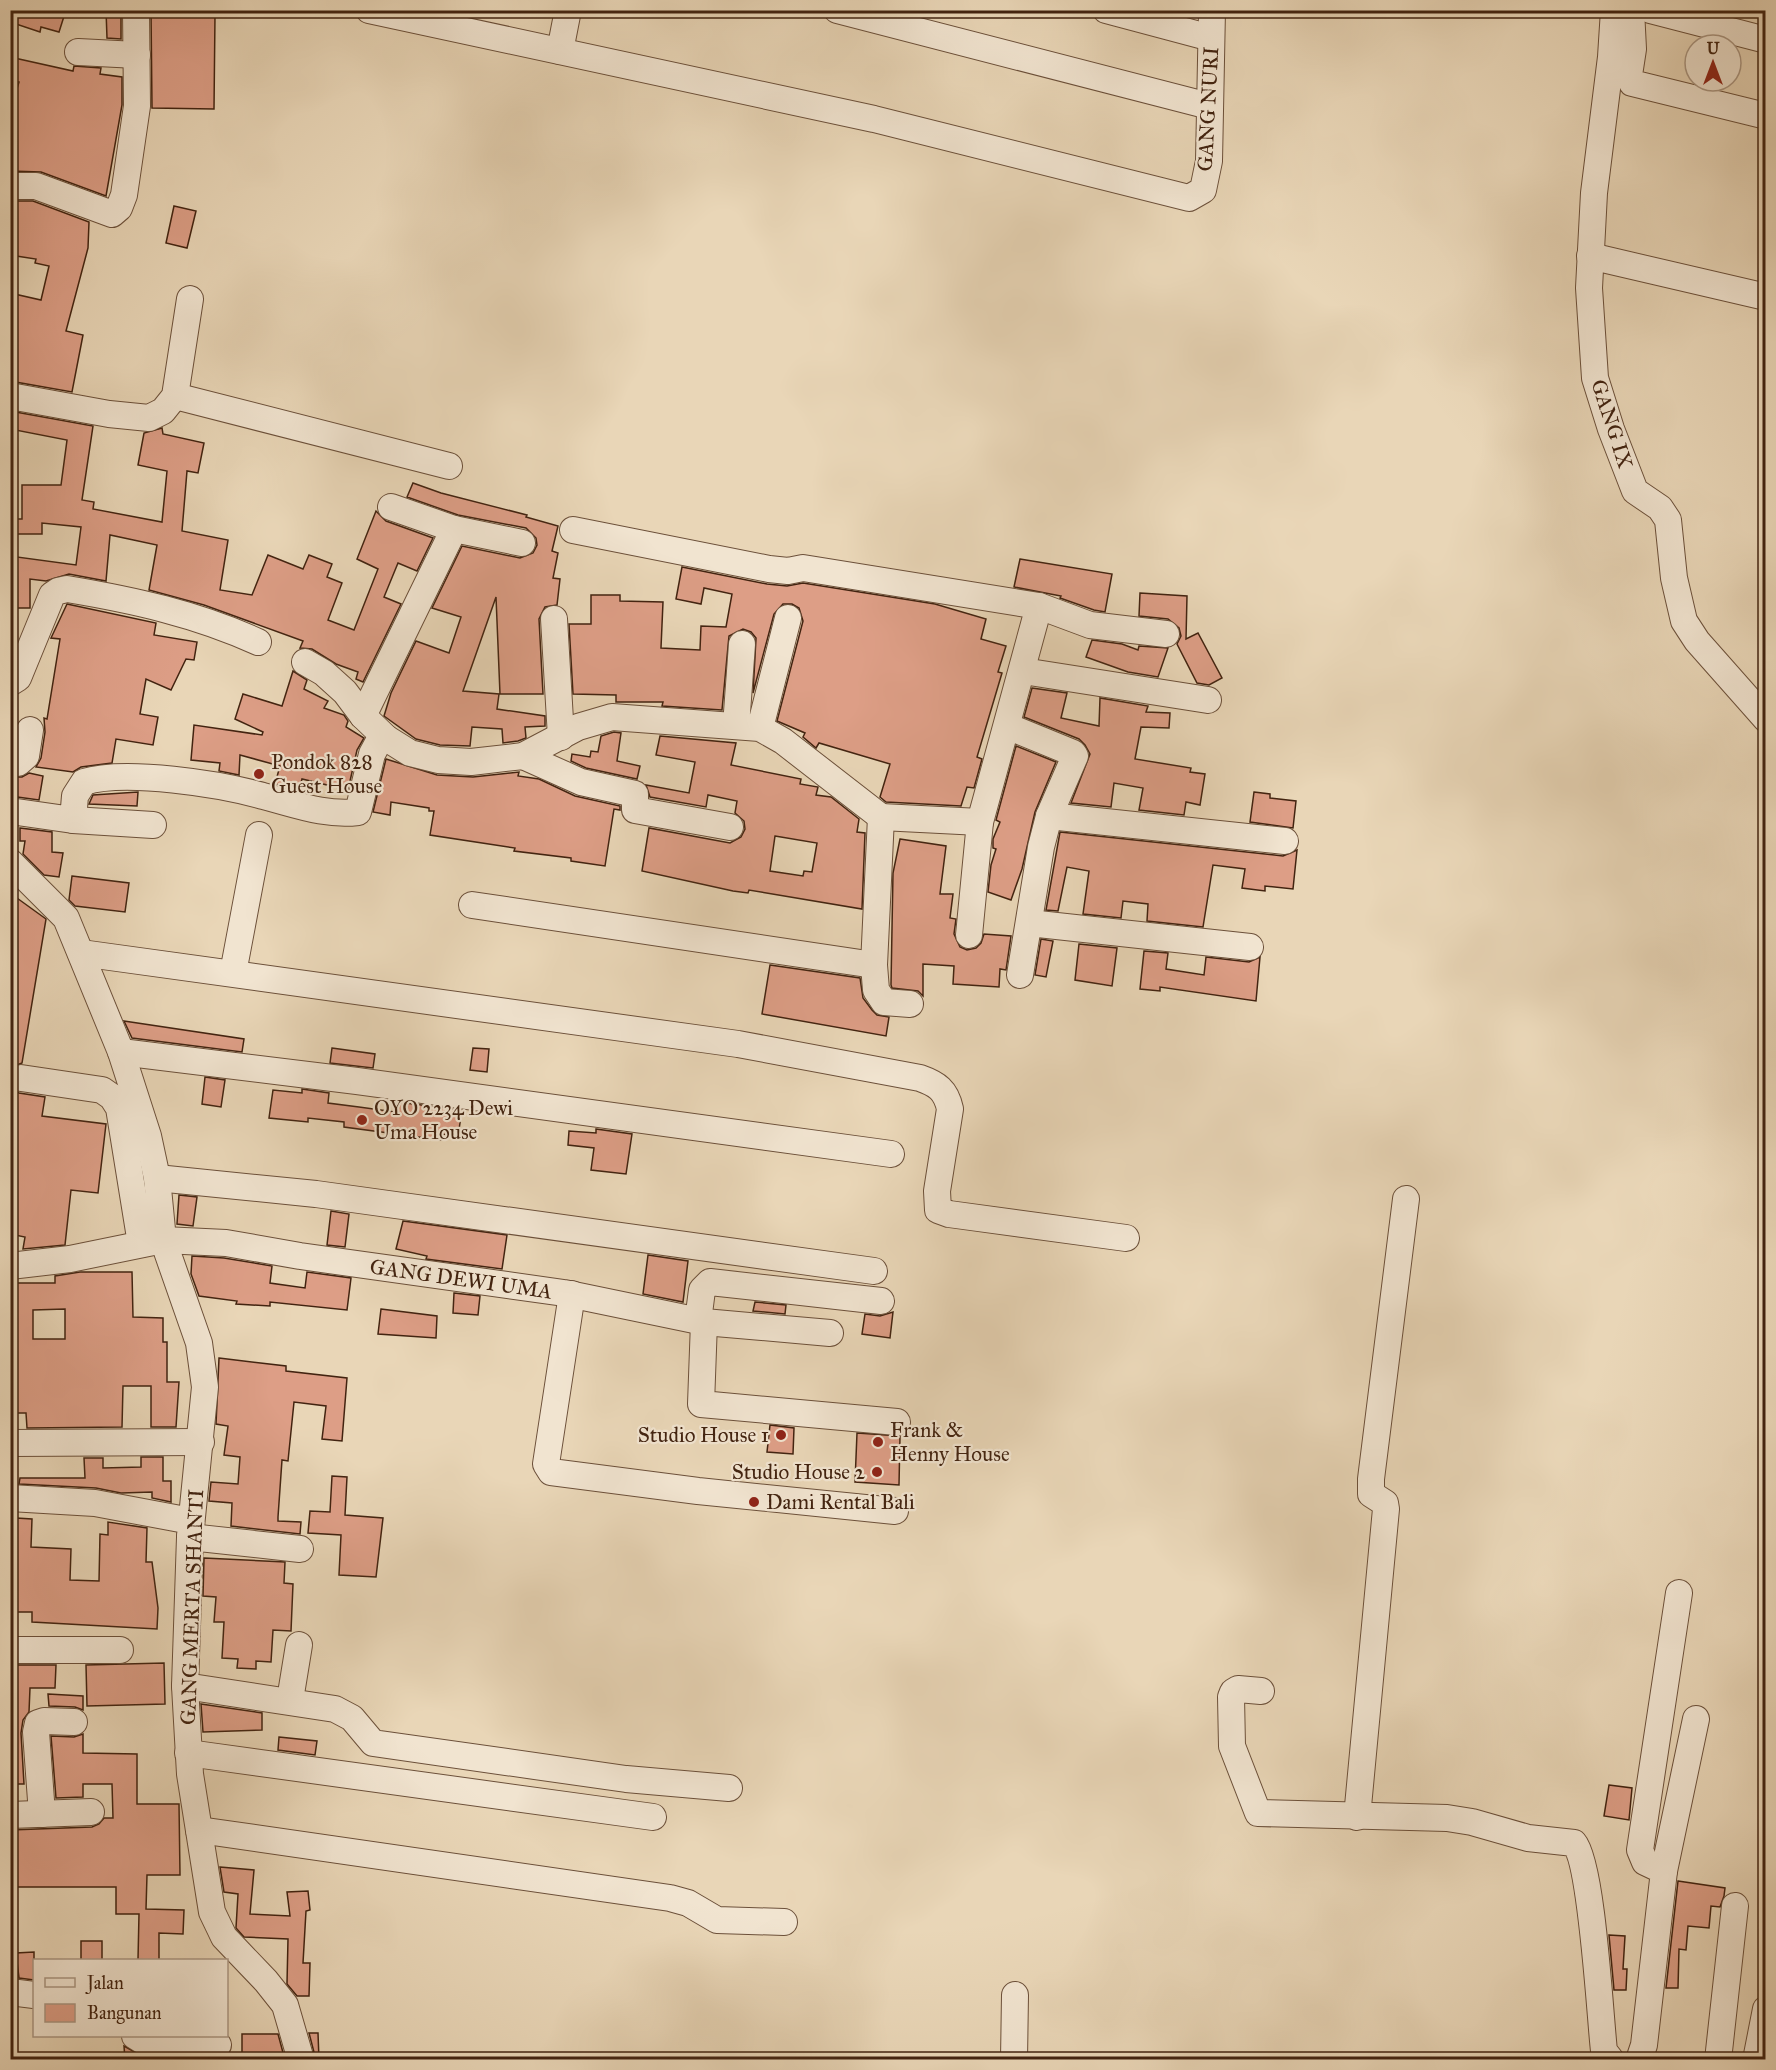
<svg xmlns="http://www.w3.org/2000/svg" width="1776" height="2070" viewBox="0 0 1776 2070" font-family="'IM FELL Great Primer',serif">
	<rect width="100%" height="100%" fill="#e9d6b7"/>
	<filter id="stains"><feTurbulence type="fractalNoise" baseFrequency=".00333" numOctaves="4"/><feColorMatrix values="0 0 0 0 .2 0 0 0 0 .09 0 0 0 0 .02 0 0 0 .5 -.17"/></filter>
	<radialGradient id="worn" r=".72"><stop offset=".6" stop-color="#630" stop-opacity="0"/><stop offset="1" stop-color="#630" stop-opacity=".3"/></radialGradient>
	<!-- building -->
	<g fill="#dd9e86" stroke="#422310" stroke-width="1.5" fill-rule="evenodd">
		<path d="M10,10H66L59,32L41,27L40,32L10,22Z"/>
		<path d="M106,10H121V39L107,38Z"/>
		<path d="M151,10H164V15H215L214,109L152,108Z"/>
		<path d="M10,57L73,71L74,66L101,68L100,74L122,77V105L106,196L41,172L10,171V112L19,82L10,80Z"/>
		<path d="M10,201H33L89,222L88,248L66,331L83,335L72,392L10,381V333L14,317L10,316V293L41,300L49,266L35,263L36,259L10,255Z"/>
		<path d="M174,206L196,211L187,248L166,243Z"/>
		<path d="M10,411L93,426L82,500L94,502L93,509L162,522L167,471L138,465L144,433L162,428L163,434L204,443L198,473L187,471L182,531L228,540L220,590L252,595L268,555L303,569L309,555L332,564L327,577L342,583L328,620L354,630L378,569L357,559L376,511L386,521L433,538L417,571L398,563L384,597L401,604L363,682L356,679L358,672L336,664L312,649L300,648L303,641L204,605L149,590L157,545L110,535L106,581L69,574L46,581L30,579V608H10V556L76,565L81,527L42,523V534H13V519H22V485H61L67,440L10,429Z"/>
		<path d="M413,483L441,493L527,515L526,517L558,526L552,551L558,553L553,578L560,579L557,605L545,607L539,619L543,694H500L496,597L463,691L499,694L497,709L545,716V726L525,727L526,738L518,741L503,743L502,729L472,727L470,746L440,745L416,739L384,716L391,693L416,641L449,653L461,617L432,608L462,546L520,558L533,553L537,545L536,538L526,528L458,515L407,497Z"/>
		<path d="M1020,559L1112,574L1105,612L1094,610L1060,598L1061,596L1014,587Z"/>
		<path d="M682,567L767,584L787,586L803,583L935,604L986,619L981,639L1006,646L998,672L1002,673L977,757L982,759L974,788L967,787L961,806L886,802L880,797L890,764L819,743L816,748L803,737L805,733L777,721L803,621L799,608L792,604H783L774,614L753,693L756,638L751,632L743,629L729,636L722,710L662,706L663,702H616V695L573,694L569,624H591V595H620V601L663,602L661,648L700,650L701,626L726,627L732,594L704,588L701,604L676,599Z"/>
		<path d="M1140,593L1187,596L1186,639L1198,633L1222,678L1209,685L1197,683L1177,644L1181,636L1179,628L1168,619L1139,616Z"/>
		<path d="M67,604L156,623L154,635L197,642L194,660L186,659L171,690L146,679L140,714L158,717L153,745L116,739L112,763L81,767L73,772L36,767L41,758L45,732L44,718L47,719L60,639L51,638Z"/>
		<path d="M1092,640L1122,644L1138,650L1139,646L1168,648L1158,677L1128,672L1086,657Z"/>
		<path d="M293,671L307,680L304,689L328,701L324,708L344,715L348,721L346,727L364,738L357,750L348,790L302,779L299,790L275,784L280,766L240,755L239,775L219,771L220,763L191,760L194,725L262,735L263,732L235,719L243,694L282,706Z"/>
		<path d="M1032,688L1067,693L1061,718L1099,726L1100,698L1148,706L1146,712L1170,713L1169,728L1141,727L1135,759L1191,768L1190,772L1205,774L1200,805L1186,802L1184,815L1139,810L1143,788L1114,783L1111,807L1071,803L1090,754L1085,745L1079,739L1024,717Z"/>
		<path d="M614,732L621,733L617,761L640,766L637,779L586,768L571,761L572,754L590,757L591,751L598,752L601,736Z"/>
		<path d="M660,736L736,743L731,765L801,779L800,784L818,787L816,795L831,797L859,819L857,832L865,833L862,909L749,890L748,893L733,891L642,871L649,828L730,843L741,837L745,829L744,821L735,813L737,801L708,795L706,807L650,797L646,785L689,793L695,762L656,755ZM775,836L817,843L812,872L804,871L803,876L770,871Z"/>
		<path d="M1016,746L1056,762L1035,812L1022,869L1011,900L988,892L991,865L996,849L993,848V839L1000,822L996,820Z"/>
		<path d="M386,759L437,775L473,777L519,772L518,776L539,779L575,796L620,806V810L614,809L605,866L571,861V858L514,851L515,848L430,835L434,811H429V808L391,802L390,815L373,812Z"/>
		<path d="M29,773L43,776L39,800L10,796V777H22Z"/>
		<path d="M138,792L137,806L89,804L93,795Z"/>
		<path d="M1254,792L1270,794V798L1296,801L1293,828L1250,822Z"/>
		<path d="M20,828L52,832V852L63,853L59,877L44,875L23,854L25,841H20Z"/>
		<path d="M1060,832L1283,856L1297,850L1293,889L1265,886V891L1242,888L1245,869L1213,865L1203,927L1147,921L1148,904L1123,901L1121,918L1083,914L1089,871L1067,867L1058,911L1046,910Z"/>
		<path d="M900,839L946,846L940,894H953L950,918L956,919L954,934L960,947L967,950L976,948L981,943L984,934L1011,936L1006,970L1000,969L999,987L953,984L954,966L923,964V996L918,991L892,988L891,985L893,873Z"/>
		<path d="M72,876L129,883L125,912L75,906L69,900Z"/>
		<path d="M10,893L46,919L22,1063L10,1068Z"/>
		<path d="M1041,939L1053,941L1046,977L1035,975Z"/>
		<path d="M1079,944L1117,948L1112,986L1075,980Z"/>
		<path d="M1144,951L1168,953L1166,969L1204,975L1206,957L1249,962L1260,957L1256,1001L1160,987V991L1140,989Z"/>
		<path d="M770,965L860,978L863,998L872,1010L877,1015L889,1017L886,1036L762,1014Z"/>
		<path d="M124,1021L244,1039L242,1052L132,1038Z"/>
		<path d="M332,1048L375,1054L373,1068L330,1063Z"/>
		<path d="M473,1048L489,1049L487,1072L470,1070Z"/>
		<path d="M205,1077L225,1080L221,1107L202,1104Z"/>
		<path d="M10,1088L19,1093L45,1097L42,1116L106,1124L98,1193L71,1190L65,1245L23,1249L25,1237L10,1234Z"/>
		<path d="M302,1089L329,1093L328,1103L359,1107L395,1112L397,1102L462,1110L458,1136L442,1134L441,1140L344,1127V1122L308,1118V1122L269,1118L273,1090L302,1093Z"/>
		<path d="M596,1129L632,1134L626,1174L591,1170L594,1148L568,1145L569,1131L596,1133Z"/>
		<path d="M179,1195L197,1197L193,1226L177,1224Z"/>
		<path d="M331,1211L349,1214L345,1247L327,1245Z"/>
		<path d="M403,1221L507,1235L502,1269L426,1259L427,1256L396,1249Z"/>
		<path d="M648,1255L688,1261L683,1302L643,1294Z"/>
		<path d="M192,1256L224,1258L272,1266L270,1283L305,1288L307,1272L351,1278L347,1310L270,1302V1306L236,1304L237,1301L199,1296L191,1274Z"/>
		<path d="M80,1272H132L133,1317L163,1318V1342H167V1382H179L176,1427H151V1386H123L122,1427L27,1428L26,1413H11L10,1283H55V1276ZM65,1309V1339H33V1310Z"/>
		<path d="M454,1293L480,1296L478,1315L453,1313Z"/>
		<path d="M755,1302L786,1305L785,1314L753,1311Z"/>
		<path d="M381,1309L437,1316L436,1338L378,1334Z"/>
		<path d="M893,1312L890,1338L862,1334L865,1314L880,1316Z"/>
		<path d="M219,1358L286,1366V1371L347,1378L342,1441L322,1439L326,1406L294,1402L288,1461L282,1460L278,1517V1521L301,1522L300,1534L231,1526L232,1503L209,1501L211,1482L238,1484L240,1457L224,1455L228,1426L216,1424Z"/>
		<path d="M770,1425L794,1428L793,1454L767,1452Z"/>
		<path d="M857,1433L900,1436L899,1485L855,1482Z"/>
		<path d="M141,1457H163V1481H171V1502L152,1498V1492L121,1493L96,1488L19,1484L20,1478H85L84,1458H103V1468L141,1467Z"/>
		<path d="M332,1476L347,1477L345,1515L383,1518L376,1577L339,1575L341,1535L308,1533L310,1511L330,1512Z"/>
		<path d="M16,1518L32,1519L31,1547L71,1549L70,1580L99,1581L100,1534L108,1535V1522L147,1528L146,1562H152L158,1608L157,1629L32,1622V1612H10V1521H16Z"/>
		<path d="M204,1558L285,1562L284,1583L293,1584L291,1631L273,1630L271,1662L256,1661V1669L237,1668L238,1659L222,1658L224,1622H214L216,1597L203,1596Z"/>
		<path d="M164,1663L165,1704L87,1706L86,1665Z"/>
		<path d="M10,1665H56L55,1688H30L29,1712L23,1720L21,1733L24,1784H10Z"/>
		<path d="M48,1694L83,1696V1710L75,1707L49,1706Z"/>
		<path d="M201,1704L262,1713V1730L203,1732Z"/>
		<path d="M83,1734V1753L137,1754V1804H179L180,1875H147L146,1909L184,1910L183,1934L159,1933V1960H138L139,1914H116V1887H10V1830L92,1827L99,1824L104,1818H113L112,1784H83V1797L56,1798L51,1736L74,1737Z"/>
		<path d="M279,1737L317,1741L315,1755L278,1750Z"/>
		<path d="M1609,1785L1632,1788L1629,1820L1604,1816Z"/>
		<path d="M220,1867L254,1870L250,1914L290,1916L287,1892L308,1891L310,1910L306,1911L303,1963H310L309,1996H297L287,1984L288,1939L244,1937L236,1928L238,1894L224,1892Z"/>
		<path d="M1678,1881L1725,1888L1724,1896L1720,1907L1711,1906L1709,1928L1688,1926L1686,1950L1679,1949L1678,1988H1666Z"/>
		<path d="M1609,1935L1625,1936L1623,1969H1627L1626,1990H1614Z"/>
		<rect x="81" y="1941" width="21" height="19"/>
		<path d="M34,1952V1980L19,1978L16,1953Z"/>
		<path d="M309,2033H318L319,2060H316Z"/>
		<path d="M242,2034H278L285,2060H242Z"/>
		<path d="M124,2046L142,2056V2060H125Z"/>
	</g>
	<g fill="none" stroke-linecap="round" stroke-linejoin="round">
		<!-- minor casing -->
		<g stroke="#6c503a" stroke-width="28">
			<g id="minor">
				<path d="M369,10L874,119L1189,198L1203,190L1209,161L1212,10"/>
				<path d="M837,10L1209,106"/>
				<path d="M1106,10L1211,38"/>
				<path d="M1614,10L1611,57L1594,193L1589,288L1595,378L1611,429L1635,491L1660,508L1668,520L1674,578L1684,621L1697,641L1766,719"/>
				<path d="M1631,10L1633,49L1629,75L1632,83L1766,116"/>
				<path d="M1650,10L1766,40"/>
				<path d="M560,51L568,10"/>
				<path d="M78,52L137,55"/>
				<path d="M10,186H36L112,214L119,208L124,195L137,106L136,10"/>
				<path d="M1590,256L1766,297"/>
				<path d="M10,396L109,414L149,418L163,411L175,396L190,299"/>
				<path d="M175,396L449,466"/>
				<path d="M391,507L454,529L522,543"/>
				<path d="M573,530L769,569L788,571L803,568L1039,606L1090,625L1166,634"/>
				<path d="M554,619L561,737"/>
				<path d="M305,662L324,673L345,692L363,716L386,738L410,753L438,760L471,762L523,756L578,727L612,717L760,728L783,741L881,817"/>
				<path d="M1023,671L1208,700"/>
				<path d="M10,683L18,678L52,595L58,591L67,589C133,600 197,614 258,642"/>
				<path d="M363,716L454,529"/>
				<path d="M736,726L742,644"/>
				<path d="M1007,726L1073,753L1075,756L1049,816L1041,847L1020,975"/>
				<path d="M760,728L788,618"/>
				<path d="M523,756L581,782L635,794V810L730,827"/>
				<path d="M10,762L18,763L26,756L30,730"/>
				<path d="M10,811L73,820L75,796L84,782C125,769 221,784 263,796C295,804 325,816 358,812L372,754L379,741L386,738"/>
				<path d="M1049,816L1285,841"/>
				<path d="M881,817L874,965L876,990L884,1002L910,1004"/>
				<path d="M881,817L980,822"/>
				<path d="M73,820L153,825"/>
				<path d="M10,862L66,918L121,1052L148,1136L157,1178L163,1240L199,1343L205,1387L190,1537L185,1686L190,1774L212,1912L224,1937L266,1981L285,2005L301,2060"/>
				<path d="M472,905L874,965"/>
				<path d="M1029,923L1250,947"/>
				<path d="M969,935L980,822L1039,606"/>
				<path d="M81,953L738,1044L920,1078C937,1084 946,1090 950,1109L937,1191L938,1210L949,1214L1126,1238"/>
				<path d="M233,973L259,835"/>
				<path d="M121,1052L357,1081L891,1154"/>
				<path d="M21,1078L102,1090L112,1097L119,1108L141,1244"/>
				<path d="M157,1178L316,1194L874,1271"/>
				<path d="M10,1266L70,1259L163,1240L226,1243L300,1256L564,1293L704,1322L830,1333"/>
				<path d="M572,1294L546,1464L551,1472L698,1491L895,1511"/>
				<path d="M698,1321L702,1290L710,1282L881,1301"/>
				<path d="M704,1322L701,1404L897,1422"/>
				<path d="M10,1443L201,1442"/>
				<path d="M10,1498L95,1503L191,1521"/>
				<path d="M190,1537L300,1549"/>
				<path d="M10,1650H120"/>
				<path d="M185,1686L335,1709L352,1718L373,1743L626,1779L729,1788"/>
				<path d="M1261,1691L1238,1689L1233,1692L1231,1697L1232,1746L1258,1813L1447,1818L1472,1822L1528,1838L1574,1843C1592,1863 1600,2016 1604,2051L1611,2060"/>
				<path d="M290,1700L299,1645"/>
				<path d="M188,1753L653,1817"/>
				<path d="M42,1814L36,1732L38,1723L44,1721L74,1722"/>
				<path d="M10,1815L91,1812"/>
				<path d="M1357,1817L1386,1509L1385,1503L1371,1494V1479L1406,1199"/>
				<path d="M199,1830L670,1898L688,1903L717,1920L784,1922"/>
				<path d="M1664,1871L1696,1719"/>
				<path d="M10,1992L34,1995"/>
				<path d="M135,2036C158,2053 191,2047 218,2045"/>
				<path d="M1014,2060L1015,1995"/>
				<path d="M1639,2060L1644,2045L1664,1871L1645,1862L1640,1850L1679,1593"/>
				<path d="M1718,2060L1735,1906"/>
				<path d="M1756,2060L1766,2009"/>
			</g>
		</g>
		<!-- minor -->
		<use href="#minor" stroke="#f1e4d0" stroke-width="26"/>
	</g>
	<!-- markers -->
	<g fill="#8f2418" stroke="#f1e4d0" stroke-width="2">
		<circle cx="259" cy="774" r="6"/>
		<circle cx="362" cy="1120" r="6"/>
		<circle cx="781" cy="1435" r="6"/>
		<circle cx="878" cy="1442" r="6"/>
		<circle cx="877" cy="1472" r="6"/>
		<circle cx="754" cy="1502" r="6"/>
	</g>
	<g text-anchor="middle" stroke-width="4.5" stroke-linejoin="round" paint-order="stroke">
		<!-- street labels -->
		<g font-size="21" fill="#422310" stroke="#f1e4d0">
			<text transform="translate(1208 109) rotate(-87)" y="7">GANG NURI</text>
			<text transform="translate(1612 424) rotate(72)" y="7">GANG IX</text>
			<text transform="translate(461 1279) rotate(8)" y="7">GANG DEWI UMA</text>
			<text transform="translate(192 1607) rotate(-88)" y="7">GANG MERTA SHANTI</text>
		</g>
		<!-- poi labels -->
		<g font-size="21" fill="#422310" stroke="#f1e4d0" text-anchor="start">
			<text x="271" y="769">Pondok 828<tspan x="271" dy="24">Guest House</tspan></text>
			<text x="374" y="1115">OYO 2234 Dewi<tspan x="374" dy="24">Uma House</tspan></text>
			<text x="890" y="1437">Frank &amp;<tspan x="890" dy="24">Henny House</tspan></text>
			<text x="769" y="1442" text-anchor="end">Studio House 1</text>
			<text x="865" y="1479" text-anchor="end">Studio House 2</text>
			<text x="766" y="1509">Dami Rental Bali</text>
		</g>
	</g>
	<!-- margin -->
	<rect width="1776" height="2070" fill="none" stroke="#e9d6b7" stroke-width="36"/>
	<rect x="12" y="12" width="1752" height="2046" fill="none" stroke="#422310" stroke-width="3"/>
	<rect x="18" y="18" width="1740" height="2034" fill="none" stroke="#422310" stroke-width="1.5"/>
	<!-- legend -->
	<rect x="33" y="1959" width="195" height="78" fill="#f1e4d0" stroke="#ab9783" stroke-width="1.5"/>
	<rect x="45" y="1978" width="30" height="9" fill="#f1e4d0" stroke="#ab9783" stroke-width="1.5"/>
	<text x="87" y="1989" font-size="18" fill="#422310">Jalan</text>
	<rect x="45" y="2004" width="30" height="18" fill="#dd9e86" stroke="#ab9783" stroke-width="1.5"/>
	<text x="87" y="2019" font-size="18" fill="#422310">Bangunan</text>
	<!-- north arrow -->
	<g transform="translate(1713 63)"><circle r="28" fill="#f1e4d0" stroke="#ab9783" stroke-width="1.5"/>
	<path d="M0-4.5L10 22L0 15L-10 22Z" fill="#8f2418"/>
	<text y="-9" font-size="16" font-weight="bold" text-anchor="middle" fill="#422310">U</text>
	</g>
	<rect width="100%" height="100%" filter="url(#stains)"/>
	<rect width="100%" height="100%" fill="url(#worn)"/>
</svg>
